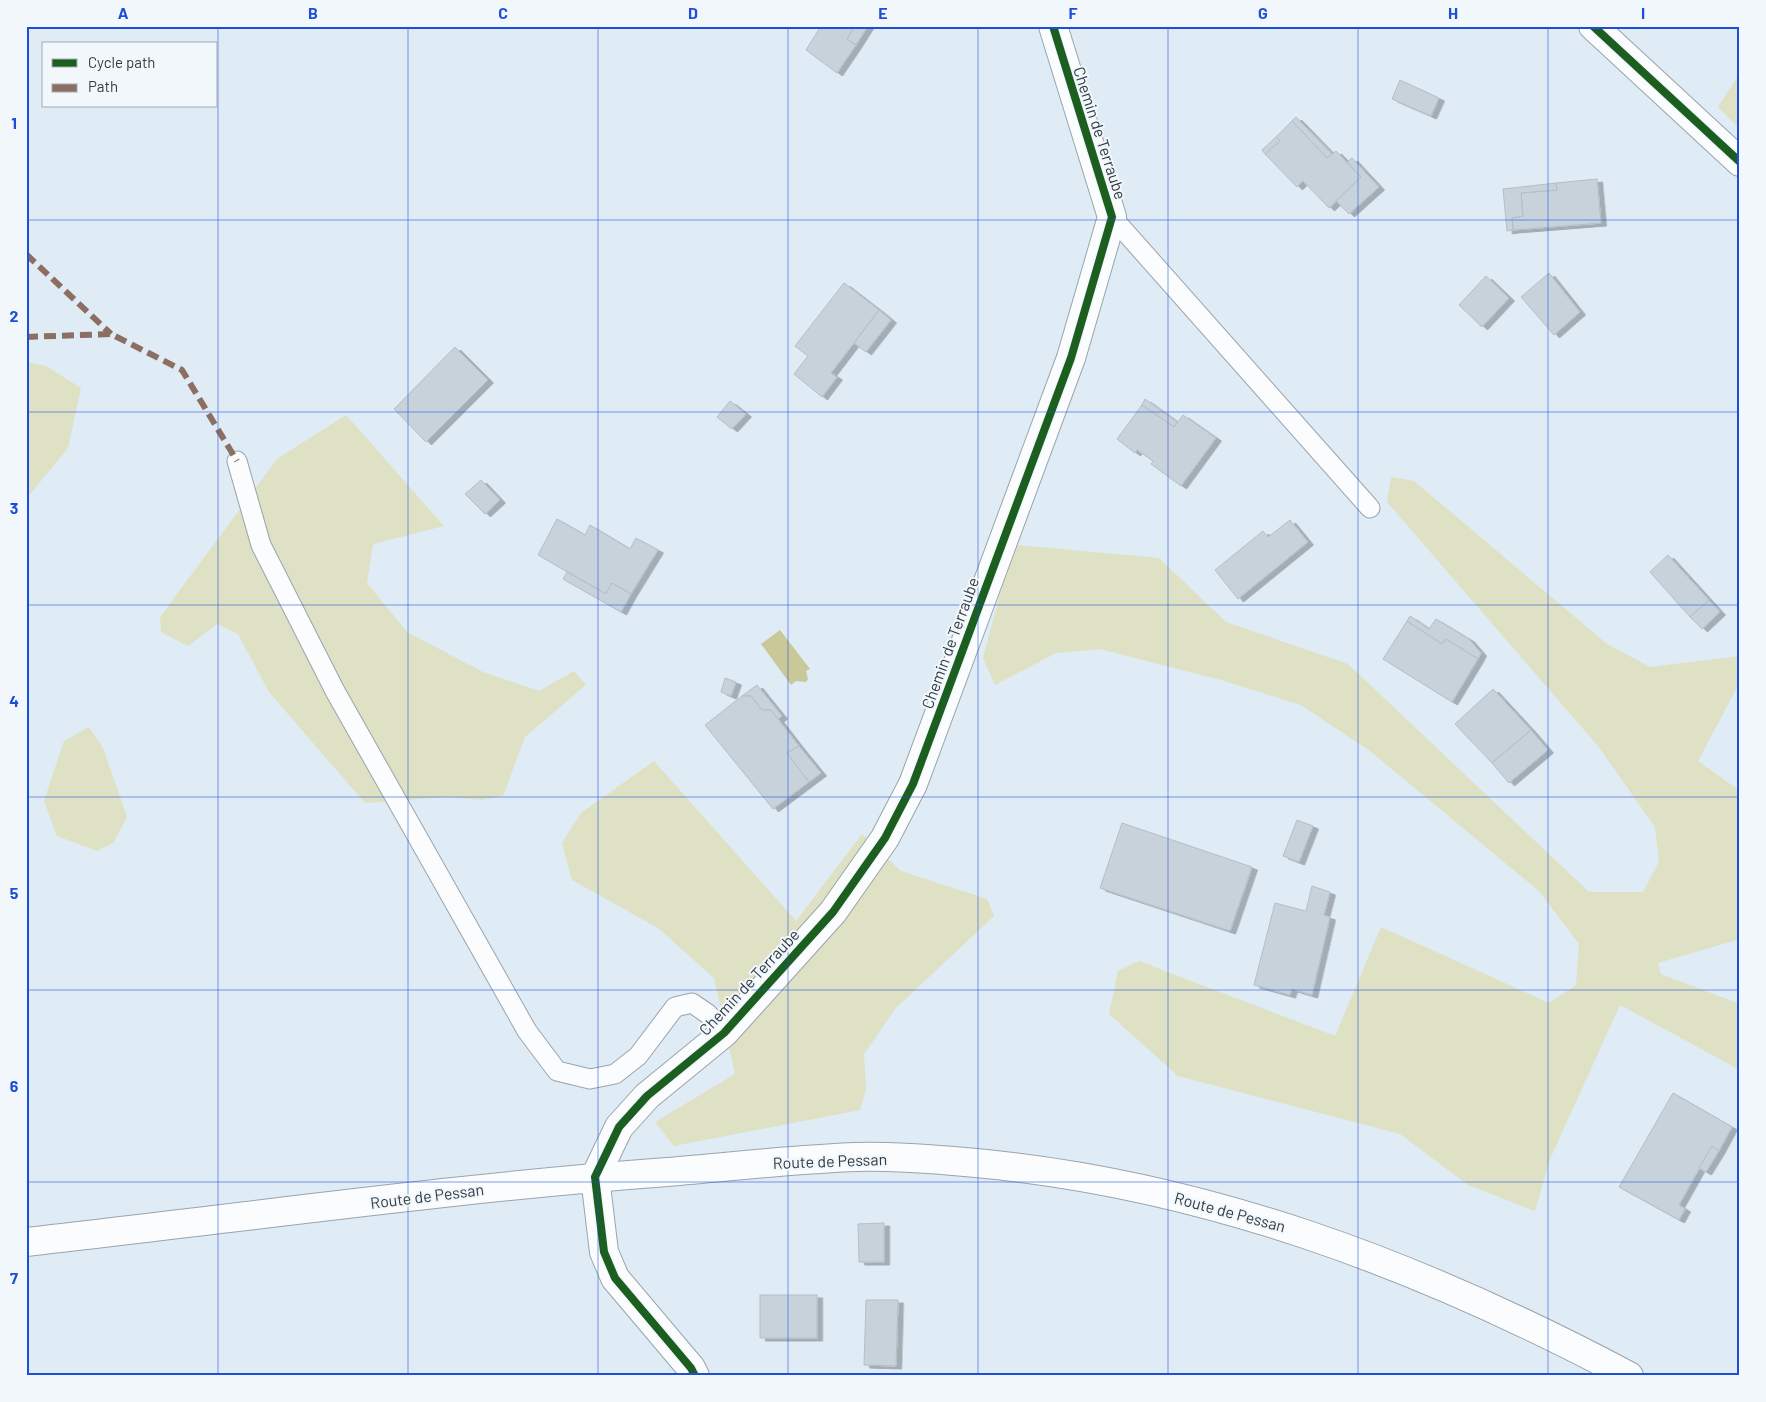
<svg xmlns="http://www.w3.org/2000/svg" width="1766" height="1402" viewBox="0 0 1766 1402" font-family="Barlow,sans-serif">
	<defs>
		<filter id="shadow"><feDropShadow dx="5.5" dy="3" stdDeviation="0" flood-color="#0004"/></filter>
	</defs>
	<rect width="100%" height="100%" fill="#dfebf5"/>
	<!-- green -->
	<g fill="#dee1c3">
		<path d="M1740,73V129L1718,107Z"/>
		<path d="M26,362L46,366L81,388L68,448L26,499Z"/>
		<path d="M346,415L444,526L373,544L367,583L407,632L483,672L539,691L574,671L586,685L525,737L503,796L481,800L448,797L365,803L269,692L238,634L217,624L188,646L161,632L160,617L277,459Z"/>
		<path d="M1391,477L1414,481L1607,644L1650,667L1740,656V682L1698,761L1740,791V939L1658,963L1661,974L1740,1004V1070L1620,1005L1550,1159L1535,1211L1468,1185L1400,1134L1178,1076L1109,1014L1118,971L1139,961L1335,1036L1381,927L1549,1003L1576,985L1579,944L1539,891L1370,751L1301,705L1221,680L1100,649L1056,653L995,685L983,658L1007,568L1017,545L1159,558L1226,622L1348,664L1589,892H1643L1659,862L1655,827L1598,746L1387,502Z"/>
		<path d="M89,727L103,748L127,817L113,843L97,851L57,836L44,801L64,741Z"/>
		<path d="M654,761L796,921L862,834L901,871L987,899L994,916L896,1008L864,1054L866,1089L860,1110L674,1146L655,1122L735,1074L714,978L658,928L572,880L562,843L581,813Z"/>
	</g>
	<!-- water -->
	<path fill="#c9c899" d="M780,630L810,669L806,671L808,679L806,682L796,681L791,685L761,644Z"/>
	<!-- building -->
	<g fill="#c8d2db" stroke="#b4bec6" filter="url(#shadow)">
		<path d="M821,26H855L847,39L856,45L837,73L806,50Z"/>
		<path d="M855,26H868L856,45L847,39Z"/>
		<path d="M1400,80L1439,98L1431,116L1392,99Z"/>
		<path d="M1296,117L1332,154L1327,158L1292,121Z"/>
		<path d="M1292,121L1327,158L1336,151L1361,177L1329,208L1303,181L1297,187L1265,154L1280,141L1276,137Z"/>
		<path d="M1276,137L1280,141L1265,154L1262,150Z"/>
		<path d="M1352,158L1379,187L1349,214L1336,201L1361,177L1347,162Z"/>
		<path d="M1597,179L1601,223L1513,230L1512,218L1523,216L1521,193L1557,190L1556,183Z"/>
		<path d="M1556,183L1557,190L1521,193L1523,216L1512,218L1513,230L1507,231L1503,189Z"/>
		<path d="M1549,273L1580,312L1554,335L1521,297Z"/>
		<path d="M1486,276L1509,298L1482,327L1459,305Z"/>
		<path d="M844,283L879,310L831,373L837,377L822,397L794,374L808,356L795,346Z"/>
		<path d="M879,310L891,320L866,352L854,343Z"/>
		<path d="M455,347L488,380L426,442L394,409Z"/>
		<path d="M1145,399L1177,422L1174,427L1142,405Z"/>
		<path d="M730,401L746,414L732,429L717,417Z"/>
		<path d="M1142,405L1174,427L1183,415L1216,438L1181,486L1151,464L1153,461L1137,450L1135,453L1117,439Z"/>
		<path d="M481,480L500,500L485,514L465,494Z"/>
		<path d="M557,519L585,535L590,525L630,549L636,538L658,550L631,594L612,583L606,594L538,555Z"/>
		<path d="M1290,520L1308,542L1238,599L1215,570L1263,531L1268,537Z"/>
		<path d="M1668,555L1709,600L1690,617L1650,572Z"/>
		<path d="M567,572L606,594L612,583L631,594L621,612L563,579Z"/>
		<path d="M1709,600L1720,612L1702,629L1690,617Z"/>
		<path d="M1410,616L1429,629L1436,619L1469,639L1481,653L1478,659L1446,639L1442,644L1407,621Z"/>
		<path d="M1407,621L1442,644L1446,639L1478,659L1452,702L1383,659Z"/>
		<path d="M725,678L736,682L731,696L721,692Z"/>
		<path d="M757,685L782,716L778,720L771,710H762L751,696H742Z"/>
		<path d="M1493,689L1531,730L1492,763L1455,724Z"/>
		<path d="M742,696H751L762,710H771L799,746L787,753L809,782L773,809L705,725Z"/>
		<path d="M1531,730L1548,750L1509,783L1492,763Z"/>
		<path d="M799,746L821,773L809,782L787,753Z"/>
		<path d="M1297,820L1313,826L1299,862L1283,856Z"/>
		<path d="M1122,823L1252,867L1230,931L1100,888Z"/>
		<path d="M1312,886L1330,892L1324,915L1330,917L1312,995L1292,989L1290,995L1254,985L1275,903L1306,911Z"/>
		<path d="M1673,1093L1732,1127L1719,1151L1712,1146L1679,1205L1685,1209L1679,1220L1619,1187Z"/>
		<path d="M1712,1146L1719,1151L1706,1172L1699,1168Z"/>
		<path d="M884,1223V1262H859L858,1224Z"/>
		<rect x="760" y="1295" width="57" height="43"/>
		<path d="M866,1300H898L896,1366L864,1365Z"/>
	</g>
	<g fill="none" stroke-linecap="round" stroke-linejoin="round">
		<!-- lane casing -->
		<g stroke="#9aa4ac" stroke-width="21">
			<g id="lane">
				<path d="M1112,217L1370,508"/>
				<path d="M237,461L261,545L335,691L527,1031L557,1071L590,1079L615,1074L638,1056L675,1007L692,1003L708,1014L724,1033"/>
			</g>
		</g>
		<!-- street casing -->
		<g stroke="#9aa4ac" stroke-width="30">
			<g id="street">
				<path d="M1593,26L1740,162"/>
				<path d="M695,1376L691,1368L615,1278L604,1252L595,1177L619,1127L647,1096L724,1033L833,912L885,838L913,784L1071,358L1112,217L1053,26"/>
			</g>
		</g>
		<!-- secondary casing -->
		<g stroke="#9aa4ac" stroke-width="30">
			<path id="secondary" d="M26,1242C240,1218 453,1188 667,1172C730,1167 794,1159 857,1157C892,1156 930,1159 965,1162C1202,1182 1420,1265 1629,1376"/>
		</g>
		<!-- lane -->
		<use href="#lane" stroke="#fafcfe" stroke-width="19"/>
		<!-- street -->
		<use href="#street" stroke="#fafcfe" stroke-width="28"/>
		<!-- secondary -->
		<use href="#secondary" stroke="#fafcfe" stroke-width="28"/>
		<!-- quiet -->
		<g stroke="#8d6e63" stroke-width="6" stroke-dasharray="12 6" stroke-linecap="butt">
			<path d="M26,254L111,334"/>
			<path d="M26,337L111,334L182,370L237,461"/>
		</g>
		<!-- cycleway casing -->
		<g stroke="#f2f7fb" stroke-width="11">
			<g id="cycleway">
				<path d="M1593,26L1740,162"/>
				<path d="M695,1376L691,1368L615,1278L604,1252L595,1177L619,1127L647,1096L724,1033L833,912L885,838L913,784L1071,358L1112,217L1053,26"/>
			</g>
		</g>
		<!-- cycleway -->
		<use href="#cycleway" stroke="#1b5e20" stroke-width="8"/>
	</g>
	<!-- grid -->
	<path fill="none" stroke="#1d4ed8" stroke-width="1" stroke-opacity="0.55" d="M218,26V1376M408,26V1376M598,26V1376M788,26V1376M978,26V1376M1168,26V1376M1358,26V1376M1548,26V1376M26,220H1740M26,412H1740M26,605H1740M26,797H1740M26,990H1740M26,1182H1740"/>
	<g text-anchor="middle" stroke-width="4" stroke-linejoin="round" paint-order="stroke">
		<!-- street labels -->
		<g font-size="16" fill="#313b44" stroke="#f2f7fb">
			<text transform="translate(1100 133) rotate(72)" y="6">Chemin de Terraube</text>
			<text transform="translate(950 643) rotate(-70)" y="6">Chemin de Terraube</text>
			<text transform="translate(749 982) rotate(-47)" y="6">Chemin de Terraube</text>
			<text transform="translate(830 1161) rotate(-2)" y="6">Route de Pessan</text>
			<text transform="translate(427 1196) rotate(-7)" y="6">Route de Pessan</text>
			<text transform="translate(1230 1212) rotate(15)" y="6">Route de Pessan</text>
		</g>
	</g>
	<!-- border -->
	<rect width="1766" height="1402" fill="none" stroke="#f2f7fb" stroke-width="55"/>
	<!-- legend -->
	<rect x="42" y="42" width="175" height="65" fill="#f2f7fb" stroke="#a5acb2"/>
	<rect x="52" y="59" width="25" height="8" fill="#1b5e20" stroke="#a5acb2"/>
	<text x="88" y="68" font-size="15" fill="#313b44">Cycle path</text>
	<rect x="52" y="84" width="25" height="8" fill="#8d6e63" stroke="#a5acb2"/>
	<text x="88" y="92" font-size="15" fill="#313b44">Path</text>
	<rect x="28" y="28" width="1710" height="1346" fill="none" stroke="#1d4ed8" stroke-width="2"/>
	<g font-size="16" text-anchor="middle" font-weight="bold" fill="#1d4ed8">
		<text x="123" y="19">A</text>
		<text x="313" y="19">B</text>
		<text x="503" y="19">C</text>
		<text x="693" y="19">D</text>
		<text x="883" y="19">E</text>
		<text x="1073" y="19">F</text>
		<text x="1263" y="19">G</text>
		<text x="1453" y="19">H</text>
		<text x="1643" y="19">I</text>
		<text x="14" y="129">1</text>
		<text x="14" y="322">2</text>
		<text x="14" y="514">3</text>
		<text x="14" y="707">4</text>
		<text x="14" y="899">5</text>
		<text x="14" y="1092">6</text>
		<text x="14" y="1284">7</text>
	</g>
</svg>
